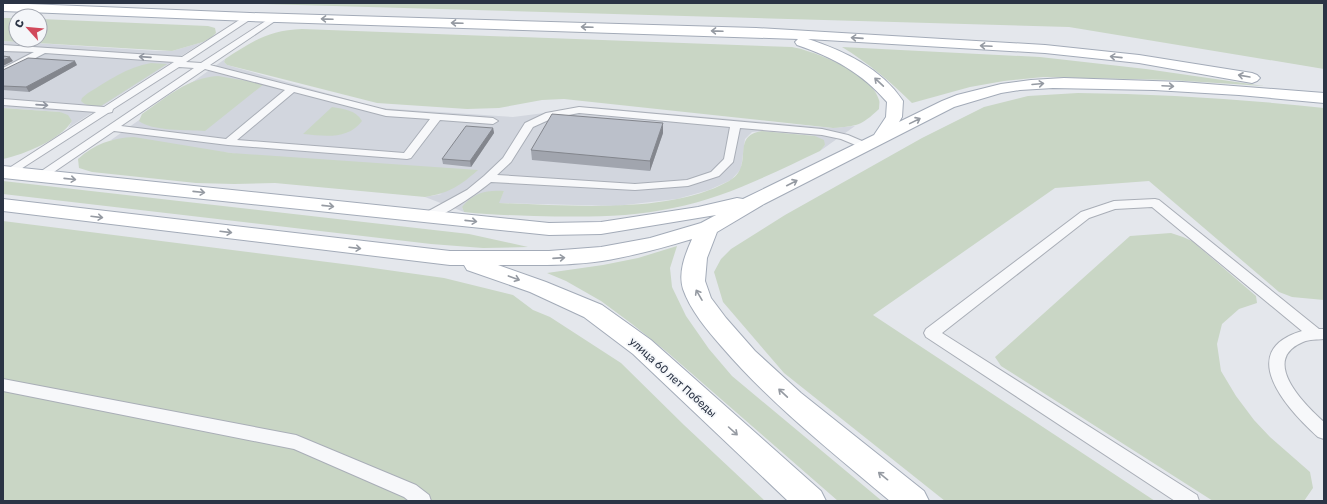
<svg xmlns="http://www.w3.org/2000/svg" width="1327" height="504" viewBox="0 0 1327 504" font-family="Rubik,sans-serif">
	<rect width="100%" height="100%" fill="#e4e7ec"/>
	<!-- built -->
	<g fill="#d2d6de">
		<path d="M3,41L157,51H172L203,42L68,128L72,121L60,112L3,108Z"/>
		<path d="M225,59L224,62L227,65L379,108L513,117L591,107L833,128L855,126L820,151L825,145L815,136L762,131L752,132L745,139L741,169L731,180L709,190L677,199L616,206L498,203L504,191L462,207L464,212L425,197L442,194L231,153L111,140Z"/>
	</g>
	<!-- green -->
	<g fill="#c9d6c5">
		<path d="M232,3H1324V69L1069,27Z"/>
		<path d="M3,18H16V40H40V19L208,26L215,28L216,33L212,37L203,42L172,51L3,41Z"/>
		<path d="M302,29L792,47C815,51 873,74 879,100C880,102 879,106 879,109C861,126 857,126 833,128L564,99L542,100L499,108L467,109L377,103L227,65L224,62L225,59C252,42 268,30 302,29Z"/>
		<path d="M842,47L1040,57L1146,69L1264,86L1170,80L1043,77L1004,81L970,87L912,103C890,81 868,63 842,47Z"/>
		<path d="M151,63L167,64L101,106C94,106 87,107 81,101L82,98L88,93C108,81 127,67 151,63Z"/>
		<path d="M218,76L264,84L205,131C189,130 151,131 139,121L142,114C167,97 187,78 218,76Z"/>
		<path d="M1078,93C1160,94 1242,99 1324,108V300L1292,297L1279,292L1149,181L1055,188L873,315L1155,501H945L784,373L723,302L714,272L721,259L731,249L785,215L922,138L984,107L1028,96Z"/>
		<path d="M332,107C344,109 356,110 362,121C348,140 324,136 303,134Z"/>
		<path d="M3,108L60,112L68,115L72,121C60,140 25,154 3,159Z"/>
		<path d="M762,131L815,136L824,140L825,145L820,151C773,173 725,198 673,208C628,218 580,217 534,216C511,215 487,215 464,212L462,207C474,192 487,190 504,191L499,203C566,205 669,215 729,181C756,166 729,136 762,131Z"/>
		<path d="M134,137L231,153L478,170C460,186 449,193 425,197L275,183L234,184L196,183L92,172L79,168L78,159C94,144 112,138 134,137Z"/>
		<path d="M3,181L469,234L528,247L483,248L431,244L3,194Z"/>
		<path d="M3,221L359,266L444,278L513,295L533,310L550,317L621,363L684,425L765,501H3Z"/>
		<path d="M1171,233L1183,237L1192,241L1256,296L1257,303L1239,309L1222,324L1217,344L1221,371L1236,396L1254,420L1270,437L1310,472L1313,488L1304,501H1213L1001,366L995,357L1130,236Z"/>
		<path d="M677,246L670,268L672,287L686,316L709,349L732,376L882,501H838L667,352L632,324L601,301L566,281L547,273L603,265L638,258Z"/>
	</g>
	<g fill="none" stroke-linecap="round" stroke-linejoin="round">
		<!-- lane casing -->
		<g stroke="#a9aeb7" stroke-width="2">
			<g id="lane">
				<path d="M247,15H253L254,17L186,62L201,63L275,15L279,17L278,19L210,65L386,110L493,118L498,121L493,124L440,120L411,158L407,159L228,145L114,131L45,178H37L35,176L37,174L194,68L179,67L113,109L112,112L108,113L13,174H5L3,172L96,112L3,105V99L104,107L174,62L45,53L3,75V68L34,52L3,51V45L182,57ZM205,69L285,90L226,139L121,126ZM294,92L386,116L430,119L404,153L237,140Z"/>
				<path d="M579,107L822,129L848,135L869,144L870,146L865,149L841,139L822,135L740,128L733,162L719,176L688,186L635,190L491,182C480,191 438,222 425,219L423,216L425,213L467,190L484,176L503,158L525,123L546,113ZM579,113L730,127L724,159L711,172L687,180L635,184L497,175L511,162L533,127L553,118Z"/>
				<path d="M1155,199L1159,200L1319,329H1324V339C1317,340 1310,339 1303,342C1259,360 1305,405 1324,422V439L1318,437C1288,410 1234,351 1302,331L1152,207L1115,209L1089,218L942,333L1197,495L1199,501H1175L926,337L924,333L926,329L1081,212L1114,201Z"/>
				<path d="M3,379L296,435L416,485L429,495L431,501H409L404,497L294,449L3,391Z"/>
			</g>
		</g>
		<!-- primary casing -->
		<g stroke="#a3abb8" stroke-width="2">
			<path id="primary" d="M3,3L250,13L756,28L1045,45L1139,55L1252,73L1257,75L1260,78L1257,81L1252,83L1139,63L1045,53L808,39C844,51 881,68 903,101L902,117L899,122L942,101L957,95L1001,84L1031,80L1064,78L1182,82L1324,93V103L1239,95L1154,90L1053,88L1020,90L1001,93L954,107L764,204L717,232L707,258L705,281L711,298L726,318L755,351L801,393L924,491L929,501H890C832,452 772,405 722,347C708,331 690,310 683,289C678,272 685,255 692,239C662,248 633,256 602,261C568,266 533,265 498,265L546,282L602,305L651,340L821,491L826,501H788L633,354L584,317L530,292L467,270L464,265H450L3,211V199L450,251H549L601,247L650,238L701,223L716,215L601,234L549,235L3,178V166L549,223L601,222L698,207L737,198L743,199L874,135L886,117L887,102C862,73 833,57 797,45L795,42L798,39L250,21L3,11Z"/>
		</g>
		<!-- lane -->
		<use href="#lane" fill="#f7f8fa" fill-rule="evenodd"/>
		<!-- primary -->
		<use href="#primary" fill="#fff" fill-rule="evenodd"/>
	</g>
	<!-- wall -->
	<g fill="#a1a5ae">
		<path d="M77,65L29,92L3,90V70Z"/>
		<path d="M493,128L494,133L471,167L443,164L442,159Z"/>
		<path d="M663,133L650,171L532,160L531,150Z"/>
	</g>
	<!-- shaded-wall -->
	<g fill="#83868d">
		<path d="M10,57L13,61L3,66V60Z"/>
		<path d="M75,61L77,65L29,92L26,87Z"/>
		<path d="M663,123V133L650,171V161Z"/>
		<path d="M493,128L494,133L471,167L470,161Z"/>
	</g>
	<!-- building -->
	<g fill="#bbc0ca" stroke="#83868d">
		<path d="M3,56L10,57L3,60Z"/>
		<path d="M28,58L75,61L26,87L3,86V70Z"/>
		<path d="M552,114L663,123L650,161L531,150Z"/>
		<path d="M466,126L493,128L470,161L442,159Z"/>
	</g>
	<!-- one-way arrows -->
	<defs><path id="oneway-shaft" d="M-6 0H5M1.5-3L5.5 0L1.5 3" fill="none" stroke-width="1.6" stroke-linecap="round" stroke-linejoin="round"/></defs>
	<g stroke="#959aa2">
		<use href="#oneway-shaft" transform="translate(327 19) rotate(-178)"/>
		<use href="#oneway-shaft" transform="translate(457 23) rotate(-178)"/>
		<use href="#oneway-shaft" transform="translate(587 27) rotate(-178)"/>
		<use href="#oneway-shaft" transform="translate(717 31) rotate(-178)"/>
		<use href="#oneway-shaft" transform="translate(857 38) rotate(-176)"/>
		<use href="#oneway-shaft" transform="translate(986 46) rotate(-177)"/>
		<use href="#oneway-shaft" transform="translate(1116 57) rotate(-174)"/>
		<use href="#oneway-shaft" transform="translate(1244 76) rotate(-170)"/>
		<use href="#oneway-shaft" transform="translate(879 82) rotate(-137)"/>
		<use href="#oneway-shaft" transform="translate(1038 84) rotate(-5)"/>
		<use href="#oneway-shaft" transform="translate(1168 86) rotate(3)"/>
		<use href="#oneway-shaft" transform="translate(915 121) rotate(-26)"/>
		<use href="#oneway-shaft" transform="translate(70 179) rotate(6)"/>
		<use href="#oneway-shaft" transform="translate(792 183) rotate(-27)"/>
		<use href="#oneway-shaft" transform="translate(199 192) rotate(6)"/>
		<use href="#oneway-shaft" transform="translate(328 206) rotate(6)"/>
		<use href="#oneway-shaft" transform="translate(97 217) rotate(7)"/>
		<use href="#oneway-shaft" transform="translate(471 221) rotate(6)"/>
		<use href="#oneway-shaft" transform="translate(226 232) rotate(7)"/>
		<use href="#oneway-shaft" transform="translate(355 248) rotate(7)"/>
		<use href="#oneway-shaft" transform="translate(559 258) rotate(-4)"/>
		<use href="#oneway-shaft" transform="translate(514 278) rotate(20)"/>
		<use href="#oneway-shaft" transform="translate(699 295) rotate(-120)"/>
		<use href="#oneway-shaft" transform="translate(783 393) rotate(-137)"/>
		<use href="#oneway-shaft" transform="translate(733 431) rotate(42)"/>
		<use href="#oneway-shaft" transform="translate(883 476) rotate(-141)"/>
	</g>
	<g stroke="#9196a0">
		<use href="#oneway-shaft" transform="translate(145 57) rotate(-176)"/>
		<use href="#oneway-shaft" transform="translate(42 105) rotate(4)"/>
	</g>
	<g text-anchor="middle" stroke-width="3.5" stroke-linejoin="round" paint-order="stroke">
		<!-- street labels -->
		<g font-size="11" fill="#2b3445" stroke="#f4f6f9">
			<text transform="translate(673 377) rotate(42)" y="4">улица 60 лет Победы</text>
		</g>
	</g>
	<!-- border -->
	<rect width="1327" height="504" fill="none" stroke="#2b3445" stroke-width="8"/>
	<!-- north arrow -->
	<g transform="translate(28 28) rotate(297)"><circle r="19" fill="#f4f6f9" stroke="#a4a8b1"/>
	<path d="M0-3L7 15L0 10L-7 15Z" fill="#d1495b"/>
	<text y="-6" font-size="11" font-weight="bold" text-anchor="middle" fill="#2b3445">С</text>
	</g>
</svg>
